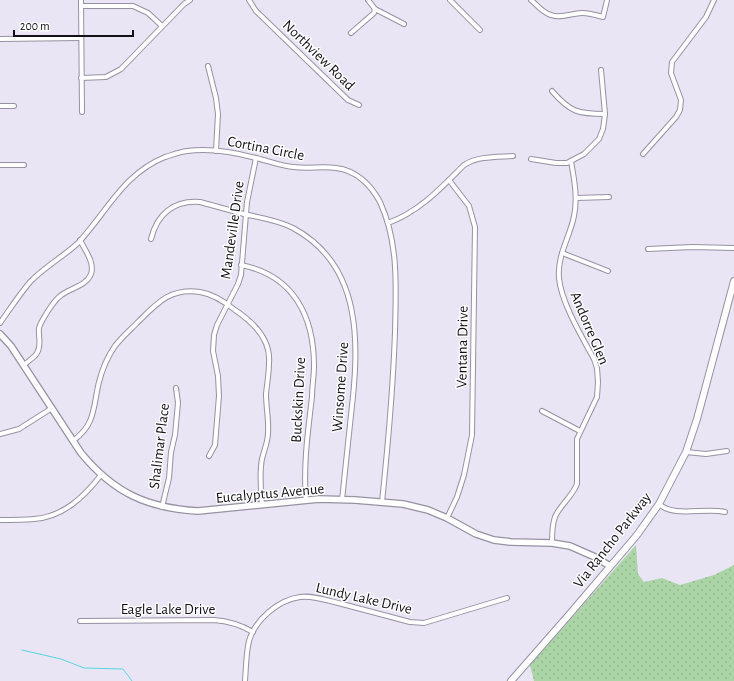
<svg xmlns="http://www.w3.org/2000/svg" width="734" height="681" viewBox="0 0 734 681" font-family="'Alegreya Sans',sans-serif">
	<defs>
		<pattern id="green-dots" width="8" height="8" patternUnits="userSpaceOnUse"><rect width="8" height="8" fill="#acd5a7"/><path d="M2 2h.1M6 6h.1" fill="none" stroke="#93b68f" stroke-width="1.8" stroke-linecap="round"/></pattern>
	</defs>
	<rect width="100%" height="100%" fill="#e9e5f5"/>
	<!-- green -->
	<path fill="url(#green-dots)" d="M636,545L638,574L644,582L662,578L680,585L714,575L734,565V681H534L530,665Z"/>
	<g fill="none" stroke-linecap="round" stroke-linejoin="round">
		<!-- stream -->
		<path stroke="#55d8df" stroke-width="1" d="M22,650L61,659L84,668L123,669L132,681"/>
		<!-- street casing -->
		<g stroke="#9692a1" stroke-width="6">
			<g id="street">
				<path d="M81,0L82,112"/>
				<path d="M249,0L256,11L348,100L359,105"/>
				<path d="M450,0L480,30"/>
				<path d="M531,0C537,5 543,13 551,15C561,19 572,13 582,13C589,13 596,15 603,17L607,0"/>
				<path d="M81,6H133L148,13L162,26"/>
				<path d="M375,9L404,24"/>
				<path d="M351,33L374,13L375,9L368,0"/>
				<path d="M0,39L81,38"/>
				<path d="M208,66L216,98L218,114L216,151"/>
				<path d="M81,78L106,77L121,69L184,4L190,0"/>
				<path d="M552,91C570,112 578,114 605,114"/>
				<path d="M0,106H14"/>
				<path d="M643,154L676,117L680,110L681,100L671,73L672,62L706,17L714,0"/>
				<path d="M531,159L556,163H567L584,154L599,139L603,129L605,114L601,70"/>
				<path d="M0,165H24"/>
				<path d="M576,198L609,197"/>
				<path d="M388,223C419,212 441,188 464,165C478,156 496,157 513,156"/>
				<path d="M151,239C157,214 174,200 200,202C215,206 229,210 244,214C261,218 278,220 293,228C364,266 359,347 351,415C348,443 345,471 342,500"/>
				<path d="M648,249L692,247L734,248"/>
				<path d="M562,253L608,271"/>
				<path d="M241,265C294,275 314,317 314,366C314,376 312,387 312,397C308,431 303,466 306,500"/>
				<path d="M0,323C10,309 19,295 30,282C44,267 63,257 78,243C107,212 123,174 165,157C172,155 179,152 187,151C210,148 234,152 256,158C269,161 281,166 294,167C308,169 322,166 336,168C356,170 371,185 380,202C399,243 396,288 395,332C393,389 388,445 382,502"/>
				<path d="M24,365C28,361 35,357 37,353C42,345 38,336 39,328C41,321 53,302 59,297C68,288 86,287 91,274C95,263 85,250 80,240"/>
				<path d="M542,411L580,431"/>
				<path d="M0,434L19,429L52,408"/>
				<path d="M74,440C96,424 93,406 99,382C102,370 108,356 115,346C121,338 129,331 136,324C156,304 170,287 200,292C213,294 225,302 235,310C253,322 271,340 269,363C269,373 267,384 266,394C266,407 269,420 268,433C268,442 264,450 262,459C259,474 261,490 262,505"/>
				<path d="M686,452L706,454L727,451"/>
				<path d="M209,456L215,445L219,396L218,376L213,351L214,335L217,325L238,284L241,275L247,202L256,158"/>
				<path d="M659,504C674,518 705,507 725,512"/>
				<path d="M162,507L169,478L171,452L175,435L178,403L176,388"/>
				<path d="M447,518L457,497L464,475L472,435L475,227L469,206L449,180"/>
				<path d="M0,520C11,520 23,520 34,519C63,517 84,497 101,475"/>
				<path d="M552,543C552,534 552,525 555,517C560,505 572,497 577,484V439L597,397L598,382L597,368L594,359C582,337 561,302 559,278C557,255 570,237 574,216C578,197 574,179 571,161"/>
				<path d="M80,621L214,620C228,621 241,625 253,632"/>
				<path d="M245,681C246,668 246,654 249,641C255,620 278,600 300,597C313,595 329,601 342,604C365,610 387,616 410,622L424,623L507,598"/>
			</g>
		</g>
		<!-- secondary casing -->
		<g stroke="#9692a1" stroke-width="8">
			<path id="secondary" d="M0,334L11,346L81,453C114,493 147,508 198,511L319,499L355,500L403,504L428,510L447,518L476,534L494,540L511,542L552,543L570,546L595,557L610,566"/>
		</g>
		<!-- primary casing -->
		<g stroke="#9692a1" stroke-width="8">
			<path id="primary" d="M511,681L568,616L637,535L659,504L686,452L697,419L734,281"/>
		</g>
		<!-- street -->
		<use href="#street" stroke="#fff" stroke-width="4"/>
		<!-- secondary -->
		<use href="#secondary" stroke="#fff" stroke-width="5.5"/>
		<!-- primary -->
		<use href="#primary" stroke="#fff" stroke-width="6"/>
	</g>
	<g text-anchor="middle" stroke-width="3" stroke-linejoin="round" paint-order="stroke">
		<!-- street labels -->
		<g font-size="15" fill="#131117" stroke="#fff">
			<text transform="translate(319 55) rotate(44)" y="5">Northview Road</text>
			<text transform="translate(266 148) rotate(11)" y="5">Cortina Circle</text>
			<text transform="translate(232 230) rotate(-82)" y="5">Mandeville Drive</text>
			<text transform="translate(590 328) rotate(67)" y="5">Andorre Glen</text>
			<text transform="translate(462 347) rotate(-89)" y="5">Ventana Drive</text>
			<text transform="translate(340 387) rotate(-86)" y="5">Winsome Drive</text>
			<text transform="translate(298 400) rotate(-87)" y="5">Buckskin Drive</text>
			<text transform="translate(159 446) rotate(-83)" y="5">Shalimar Place</text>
			<text transform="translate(270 493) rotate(-5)" y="5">Eucalyptus Avenue</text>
			<text transform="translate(612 540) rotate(-52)" y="5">Via Rancho Parkway</text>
			<text transform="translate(364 598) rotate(13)" y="5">Lundy Lake Drive</text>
			<text x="168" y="614">Eagle Lake Drive</text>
		</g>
	</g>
	<!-- scale -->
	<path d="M14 30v6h119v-6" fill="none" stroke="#131117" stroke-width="2"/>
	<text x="20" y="30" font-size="12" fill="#131117" stroke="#ffffff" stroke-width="3" paint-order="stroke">200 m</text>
</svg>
